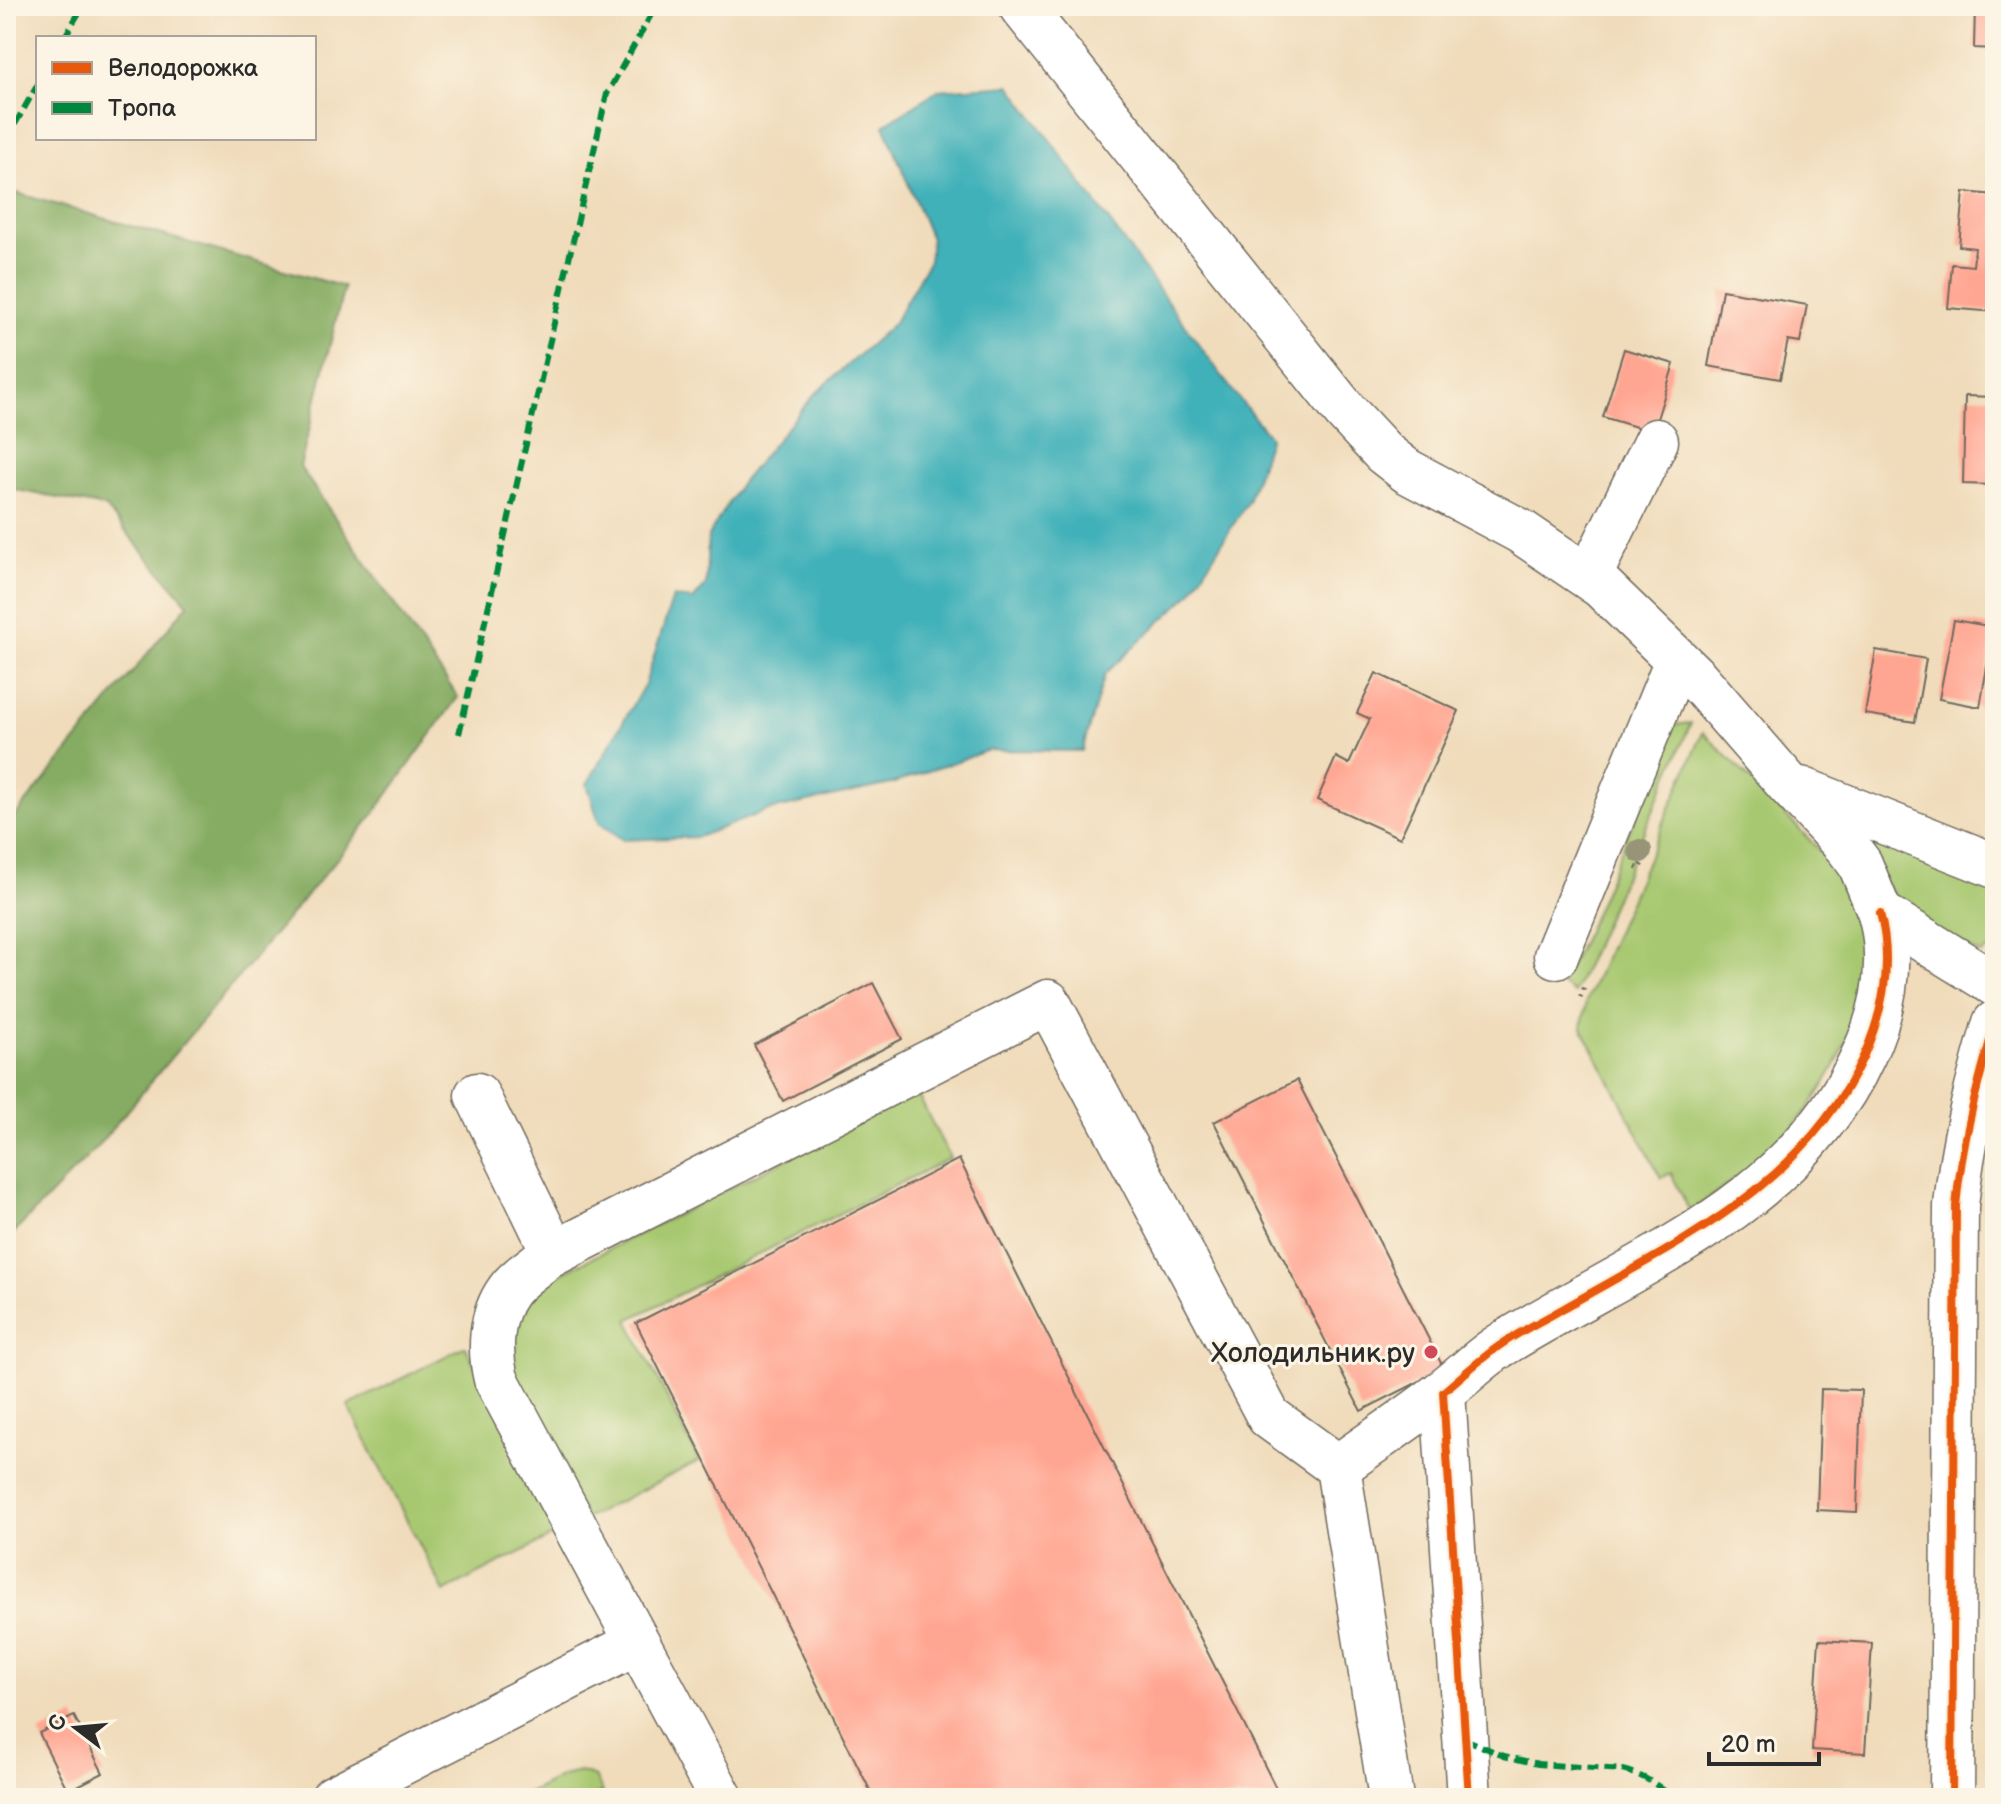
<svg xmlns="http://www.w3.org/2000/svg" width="2001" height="1804" viewBox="0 0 2001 1804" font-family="'Balsamiq Sans',sans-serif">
	<rect width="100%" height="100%" fill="#fcf5e5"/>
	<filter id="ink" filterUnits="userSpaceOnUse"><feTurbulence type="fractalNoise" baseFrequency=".0125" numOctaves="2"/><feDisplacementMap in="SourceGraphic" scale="16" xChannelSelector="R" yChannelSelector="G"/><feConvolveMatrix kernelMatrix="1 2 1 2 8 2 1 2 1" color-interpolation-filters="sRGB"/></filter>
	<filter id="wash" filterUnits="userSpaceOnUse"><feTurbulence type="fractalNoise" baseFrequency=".006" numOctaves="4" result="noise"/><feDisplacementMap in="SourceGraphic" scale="32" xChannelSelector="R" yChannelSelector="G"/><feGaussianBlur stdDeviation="1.8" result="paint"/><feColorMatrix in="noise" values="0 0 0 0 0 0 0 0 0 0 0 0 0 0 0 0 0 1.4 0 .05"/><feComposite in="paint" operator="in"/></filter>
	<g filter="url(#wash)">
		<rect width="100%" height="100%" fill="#f0dcbb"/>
		<!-- green -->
		<g fill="#a7c870" stroke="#697a4e" stroke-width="2">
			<path d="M1691,723L1574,993L1561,984L1588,929L1674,725Z"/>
			<path d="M1703,732C1729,758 1755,784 1780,810C1804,834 1830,858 1847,888C1890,963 1847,1062 1797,1123C1767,1159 1728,1185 1690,1212L1671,1173L1661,1178L1582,1028L1586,1001Z"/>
			<path d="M1842,816L1995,884V936L1992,948L1981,954L1910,920Z"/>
			<path d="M917,1093L950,1158L628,1320L699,1461L583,1520L504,1361L506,1330L540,1284Z"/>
			<path d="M465,1346L560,1532L444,1592L348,1406Z"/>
			<path d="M580,1772L595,1777L603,1792L591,1798L521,1797L562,1776Z"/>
		</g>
		<!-- forest -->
		<path fill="#85ac62" stroke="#586c46" stroke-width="2" d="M6,190L344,287L300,467L458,697L371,818L95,1149L6,1241V827L188,604L105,507L6,488Z"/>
		<!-- water -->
		<path fill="#41b1b9" stroke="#366e72" stroke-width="2" d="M1010,85L1235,394L1270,437L1248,501L1190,594L1105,674L1082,751L989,750L891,784L766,811L698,837L623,840L599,823L587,784L645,684L673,597L693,600L706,585L708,536L741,483L813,396L893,324L929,261L931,239L884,125L938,90Z"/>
		<g id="blocks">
			<!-- building -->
			<g fill="#ffa692">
				<path d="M1975,6H1995V49L1974,48Z"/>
				<path d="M1964,192L1995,195V312L1948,308L1952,264L1973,266L1975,248L1959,246Z"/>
				<path d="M1722,290L1807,305L1800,342L1788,340L1780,379L1708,366Z"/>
				<path d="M1624,349L1674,364L1653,432L1603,417Z"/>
				<path d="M1965,396L1995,397V485L1963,484Z"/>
				<path d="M1954,620L1994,627L1980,707L1939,699Z"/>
				<path d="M1876,650L1926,659L1915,722L1865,714Z"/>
				<path d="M1376,673L1459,711L1400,838L1317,800L1336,757L1349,764L1370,719L1357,713Z"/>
				<path d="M873,983L902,1039L783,1101L754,1045Z"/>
				<path d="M1297,1080L1444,1369L1361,1411L1214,1122Z"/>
				<path d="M959,1159L1281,1798H874L636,1323Z"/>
				<path d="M1821,1389L1861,1390L1857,1512L1817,1510Z"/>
				<path d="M1819,1640L1872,1643L1865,1753L1812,1750Z"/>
				<path d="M74,1716L103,1773L68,1791L39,1733Z"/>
			</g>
		</g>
	</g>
	<g filter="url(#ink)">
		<use href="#blocks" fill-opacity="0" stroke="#70695d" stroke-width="2"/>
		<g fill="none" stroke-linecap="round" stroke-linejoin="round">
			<!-- minor casing -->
			<g stroke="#70695d" stroke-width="47">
				<g id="minor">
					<path d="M1021,6L1345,411L1384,453L1407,471L1520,531L1601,586L1697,679L1788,784L1848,848L1860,864L1880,913L1995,984"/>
					<path d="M1589,577L1656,441"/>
					<path d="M1801,789L1995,866"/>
					<path d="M1556,956L1677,660"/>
					<path d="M477,1095L554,1253"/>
					<path d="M1443,1392L1469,1798"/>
					<path d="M1338,1467C1372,1442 1408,1419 1441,1393C1462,1378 1481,1357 1503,1344C1636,1262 1795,1206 1864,1054C1884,1010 1893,961 1880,913"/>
					<path d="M333,1798L637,1643"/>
					<path d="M721,1798L496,1379C489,1351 490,1316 508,1291C517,1278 535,1267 547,1257L1048,1002L1269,1417L1338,1467L1391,1798"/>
					<path d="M1952,1798L1956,1206C1962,1142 1977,1085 1995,1023"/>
				</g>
			</g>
			<!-- path -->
			<g stroke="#70695d" stroke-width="5" stroke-dasharray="2 6" stroke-linecap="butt">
				<path d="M1636,867L1640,869L1648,853L1643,850"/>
				<path d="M1580,997L1586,983"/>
			</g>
			<!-- minor -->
			<use href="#minor" stroke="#fff" stroke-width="44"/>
			<!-- quiet -->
			<g stroke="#00873e" stroke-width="6" stroke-dasharray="12 6" stroke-linecap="butt">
				<path d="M64,38L83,6"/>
				<path d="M6,140L38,84"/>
				<path d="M459,734L607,94L656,6"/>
				<path d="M1465,1739L1504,1756L1538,1764L1623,1770C1643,1775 1658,1785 1673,1798"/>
			</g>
			<!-- cycleway casing -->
			<g stroke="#fcf5e5" stroke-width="13">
				<g id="cycleway">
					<path d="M1469,1798L1443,1392C1461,1377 1479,1360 1499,1346C1517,1333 1538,1323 1557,1312C1676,1243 1804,1188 1864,1055C1884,1010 1893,962 1880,913"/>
					<path d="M1952,1798L1956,1206C1962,1142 1977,1085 1995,1023"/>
				</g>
			</g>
			<!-- cycleway -->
			<use href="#cycleway" stroke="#e8590c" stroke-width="8"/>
		</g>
		<!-- trees -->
		<circle fill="#989477" cx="1640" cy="851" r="12"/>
	</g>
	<!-- markers -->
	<circle fill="#d1495b" stroke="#fcf5e5" stroke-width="3" cx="1431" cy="1352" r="8"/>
	<g text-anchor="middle" stroke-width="6" stroke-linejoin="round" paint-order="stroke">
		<!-- poi labels -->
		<g font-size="28" fill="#2b2b2b" stroke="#fcf5e5" text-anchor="end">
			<text x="1415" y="1362">Холодильник.ру</text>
		</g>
	</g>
	<!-- margin -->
	<rect width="2001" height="1804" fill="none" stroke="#fcf5e5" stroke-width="32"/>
	<!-- legend -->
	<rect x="36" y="36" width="280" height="104" fill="#fcf5e5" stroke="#a8a49b" stroke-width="2"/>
	<rect x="52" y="62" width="40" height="12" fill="#e8590c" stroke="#a8a49b" stroke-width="2"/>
	<text x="108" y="76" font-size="24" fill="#2b2b2b">Велодорожка</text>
	<rect x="52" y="102" width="40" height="12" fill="#00873e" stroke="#a8a49b" stroke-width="2"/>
	<text x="108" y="116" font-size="24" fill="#2b2b2b">Тропа</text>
	<!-- north arrow -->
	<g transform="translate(76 1728) rotate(286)" stroke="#fcf5e5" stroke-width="6" paint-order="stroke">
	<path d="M0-6L14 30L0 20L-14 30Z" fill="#2b2b2b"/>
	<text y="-12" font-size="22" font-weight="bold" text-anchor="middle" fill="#2b2b2b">С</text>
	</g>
	<!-- scale -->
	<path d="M1709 1752v12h110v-12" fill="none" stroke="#2b2b2b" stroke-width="4"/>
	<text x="1721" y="1752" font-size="24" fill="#2b2b2b" stroke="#fcf5e5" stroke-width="6" paint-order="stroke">20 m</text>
</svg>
